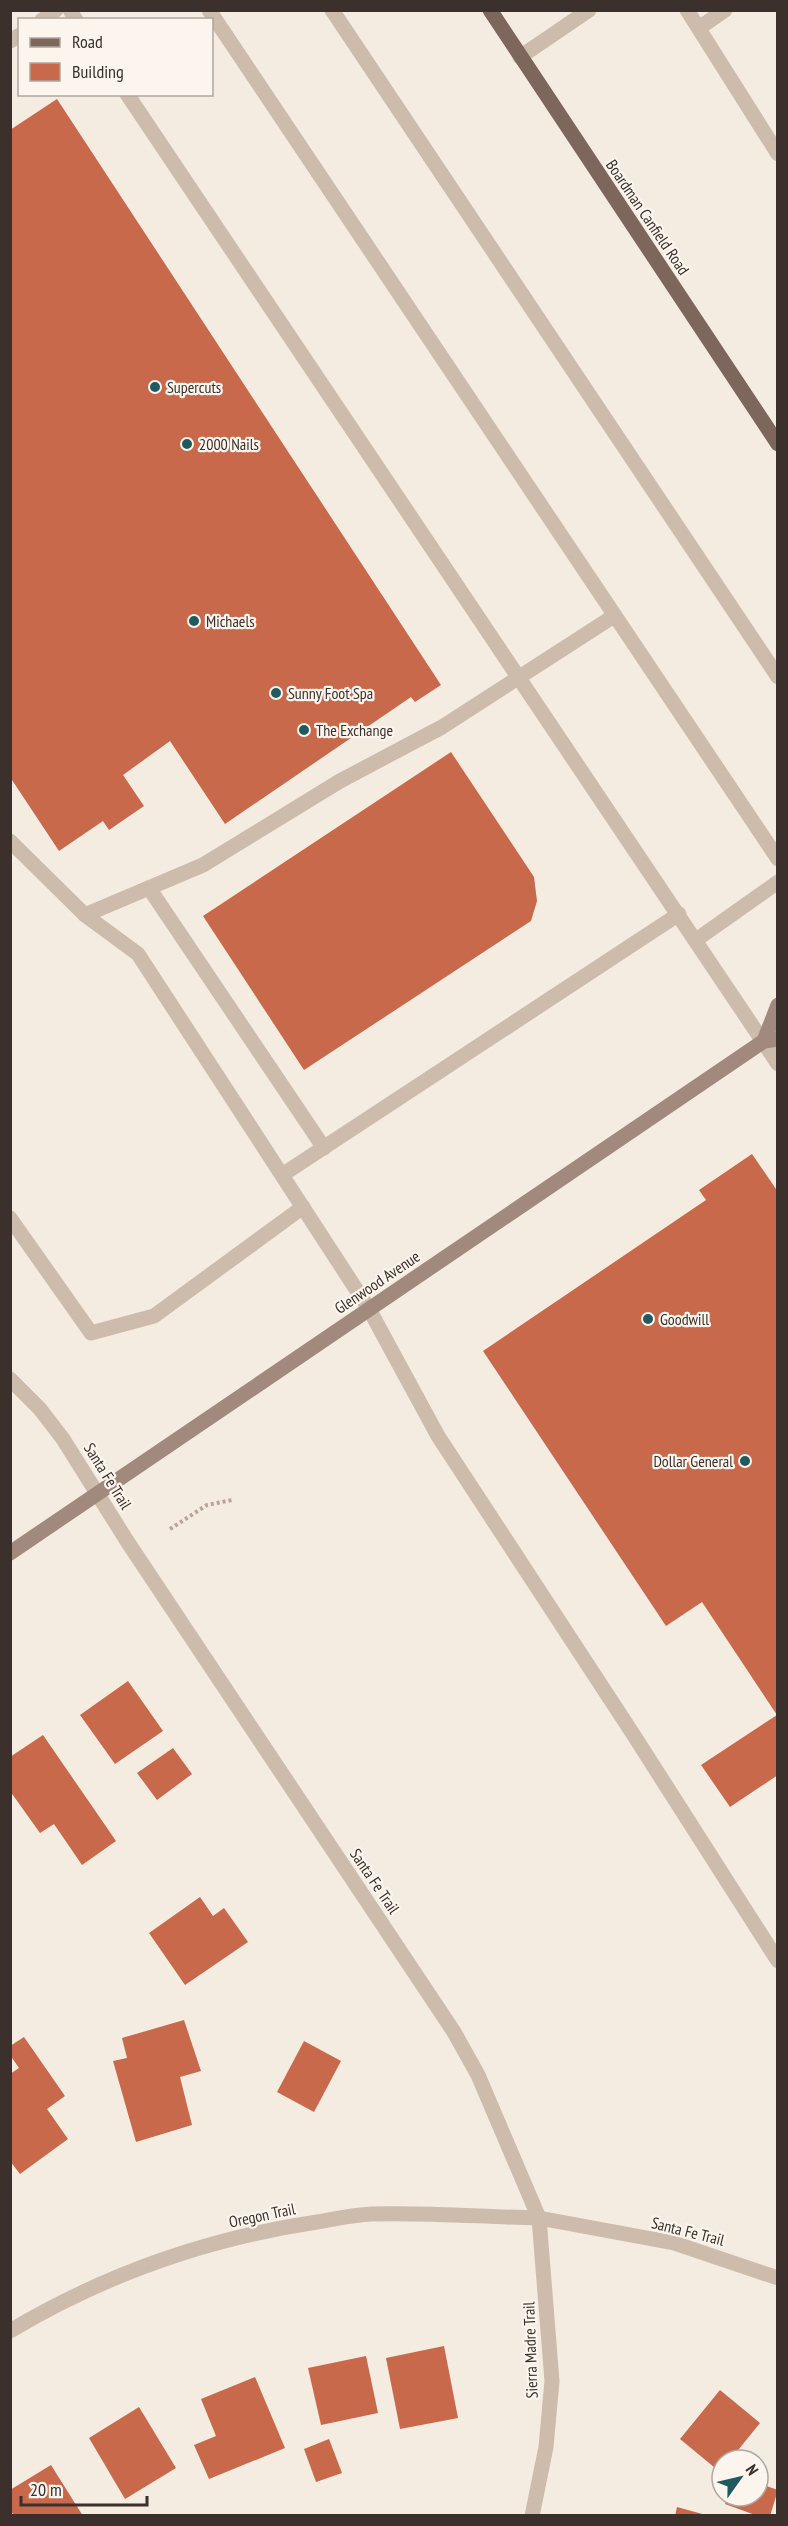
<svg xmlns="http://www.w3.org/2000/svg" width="788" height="2526" viewBox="0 0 788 2526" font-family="'PT Sans Narrow',sans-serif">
	<rect width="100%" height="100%" fill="#f4ebe1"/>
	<!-- building -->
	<g fill="#c8694b">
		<path d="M57,99L441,685L415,702L411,697L225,824L170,741L123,775L144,806L109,830L103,821L59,851L10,777V130Z"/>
		<path d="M451,752L534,877L537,901L531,921L304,1070L203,916Z"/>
		<path d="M752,1154L778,1192V1775L730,1807L701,1765L777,1715L702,1602L666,1626L483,1351L706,1200L699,1190Z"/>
		<path d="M128,1681L163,1731L115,1764L80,1715Z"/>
		<path d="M43,1735L116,1841L82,1865L54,1824L40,1833L10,1791V1757Z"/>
		<path d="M173,1748L192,1774L157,1800L137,1773Z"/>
		<path d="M200,1897L213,1916L224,1908L248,1942L185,1985L149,1933Z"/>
		<path d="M184,2020L201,2071L180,2077L192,2125L136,2142L113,2061L127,2058L122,2038Z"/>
		<path d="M24,2037L65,2096L47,2109L68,2139L20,2174L10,2161V2074L19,2068L10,2055V2046Z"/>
		<path d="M304,2041L341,2061L314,2112L277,2092Z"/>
		<path d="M444,2346L458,2418L400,2429L386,2358Z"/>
		<path d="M366,2356L378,2413L321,2425L308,2368Z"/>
		<path d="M255,2377L285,2448L209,2479L194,2445L216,2436L201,2399Z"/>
		<path d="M720,2390L760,2423L730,2460H722L720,2472L680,2439Z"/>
		<path d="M139,2407L176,2468L125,2499L89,2438Z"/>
		<path d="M329,2439L342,2473L316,2482L304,2449Z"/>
		<path d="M51,2465L83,2516H14L10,2509V2490Z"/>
		<path d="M758,2483L778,2490L770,2516H758L725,2504L729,2496H758Z"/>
		<path d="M677,2507L706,2515V2516H675Z"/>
	</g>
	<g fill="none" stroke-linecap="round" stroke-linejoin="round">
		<!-- path -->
		<path stroke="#b9a596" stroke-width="4" stroke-dasharray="3 3" stroke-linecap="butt" d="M170,1529L207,1505L232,1500"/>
		<!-- lane -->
		<g stroke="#cdbbac" stroke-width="15">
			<path d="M70,10L76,20"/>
			<path d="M209,10L778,859"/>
			<path d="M332,10L778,677"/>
			<path d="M687,10L778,154"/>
			<path d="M699,28L725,10"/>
			<path d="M127,94L778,1064"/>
			<path d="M10,841L85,915L138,954L369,1309L438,1436L633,1734L778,1961"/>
			<path d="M149,888L324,1148"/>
			<path d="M85,915L203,865L340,781L442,727L614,616"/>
			<path d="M696,940L778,882"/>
			<path d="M282,1175L679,914"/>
			<path d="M10,1218L91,1333L154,1316L303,1207"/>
		</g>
		<!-- street -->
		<g stroke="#cdbbac" stroke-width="15">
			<path d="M42,20L56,10"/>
			<path d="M10,41L20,35"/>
			<path d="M520,57L589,10"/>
			<path d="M10,1379L40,1409L63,1439L127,1541L454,2032L478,2075L539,2218L674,2243L778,2278"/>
			<path d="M10,2331C104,2275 209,2238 317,2222C335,2219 353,2215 371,2214C427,2212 484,2217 539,2218L552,2381L546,2447L532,2516"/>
		</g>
		<!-- secondary -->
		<g stroke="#a18a7d" stroke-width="15">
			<path d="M764,1041L778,1005"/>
			<path d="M10,1553L764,1041L778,1039"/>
		</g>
		<!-- primary -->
		<path stroke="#7d675c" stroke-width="15" d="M490,10L778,444"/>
	</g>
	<!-- markers -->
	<g fill="#1f5a5e" stroke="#fbf5ee" stroke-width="2">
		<circle cx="155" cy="387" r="6"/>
		<circle cx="187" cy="444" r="6"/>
		<circle cx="194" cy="621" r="6"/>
		<circle cx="276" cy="693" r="6"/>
		<circle cx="304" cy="730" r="6"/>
		<circle cx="648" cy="1319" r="6"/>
		<circle cx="745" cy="1461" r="6"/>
	</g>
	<g text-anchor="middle" stroke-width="4.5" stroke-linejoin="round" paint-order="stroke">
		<!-- street labels -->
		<g font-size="16" fill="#3b302b" stroke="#fbf5ee">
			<text transform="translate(648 217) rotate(56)" y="6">Boardman Canfield Road</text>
			<text transform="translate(377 1282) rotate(-34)" y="6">Glenwood Avenue</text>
			<text transform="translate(108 1476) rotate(58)" y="6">Santa Fe Trail</text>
			<text transform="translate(375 1881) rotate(56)" y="6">Santa Fe Trail</text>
			<text transform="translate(262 2215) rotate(-12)" y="6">Oregon Trail</text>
			<text transform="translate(688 2231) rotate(14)" y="6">Santa Fe Trail</text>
			<text transform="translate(530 2350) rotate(-92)" y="6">Sierra Madre Trail</text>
		</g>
		<!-- poi labels -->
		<g font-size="16" fill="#3b302b" stroke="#fbf5ee" text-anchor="start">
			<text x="167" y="393">Supercuts</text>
			<text x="199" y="450">2000 Nails</text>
			<text x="206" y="627">Michaels</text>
			<text x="288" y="699">Sunny Foot Spa</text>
			<text x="316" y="736">The Exchange</text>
			<text x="660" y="1325">Goodwill</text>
			<text x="733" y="1467" text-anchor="end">Dollar General</text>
		</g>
	</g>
	<!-- border -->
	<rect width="788" height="2526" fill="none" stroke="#3b302b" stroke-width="24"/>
	<!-- legend -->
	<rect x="18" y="18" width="195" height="78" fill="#fbf5ee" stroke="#aea6a0" stroke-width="1.5"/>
	<rect x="30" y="38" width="30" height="9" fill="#7d675c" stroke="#aea6a0" stroke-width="1.5"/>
	<text x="72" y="48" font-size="18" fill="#3b302b">Road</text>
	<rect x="30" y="63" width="30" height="18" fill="#c8694b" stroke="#aea6a0" stroke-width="1.5"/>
	<text x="72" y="78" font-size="18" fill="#3b302b">Building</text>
	<!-- north arrow -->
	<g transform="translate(740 2478) rotate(56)"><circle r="28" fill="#fbf5ee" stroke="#aea6a0" stroke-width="1.5"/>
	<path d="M0-4.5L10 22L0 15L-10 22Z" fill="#1f5a5e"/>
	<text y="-9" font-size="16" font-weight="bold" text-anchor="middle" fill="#3b302b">N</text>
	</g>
	<!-- scale -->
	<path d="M21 2496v9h126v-9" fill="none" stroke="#3b302b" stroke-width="3"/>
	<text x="30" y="2496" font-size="18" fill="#3b302b" stroke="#fbf5ee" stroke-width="4.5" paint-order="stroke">20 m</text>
</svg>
